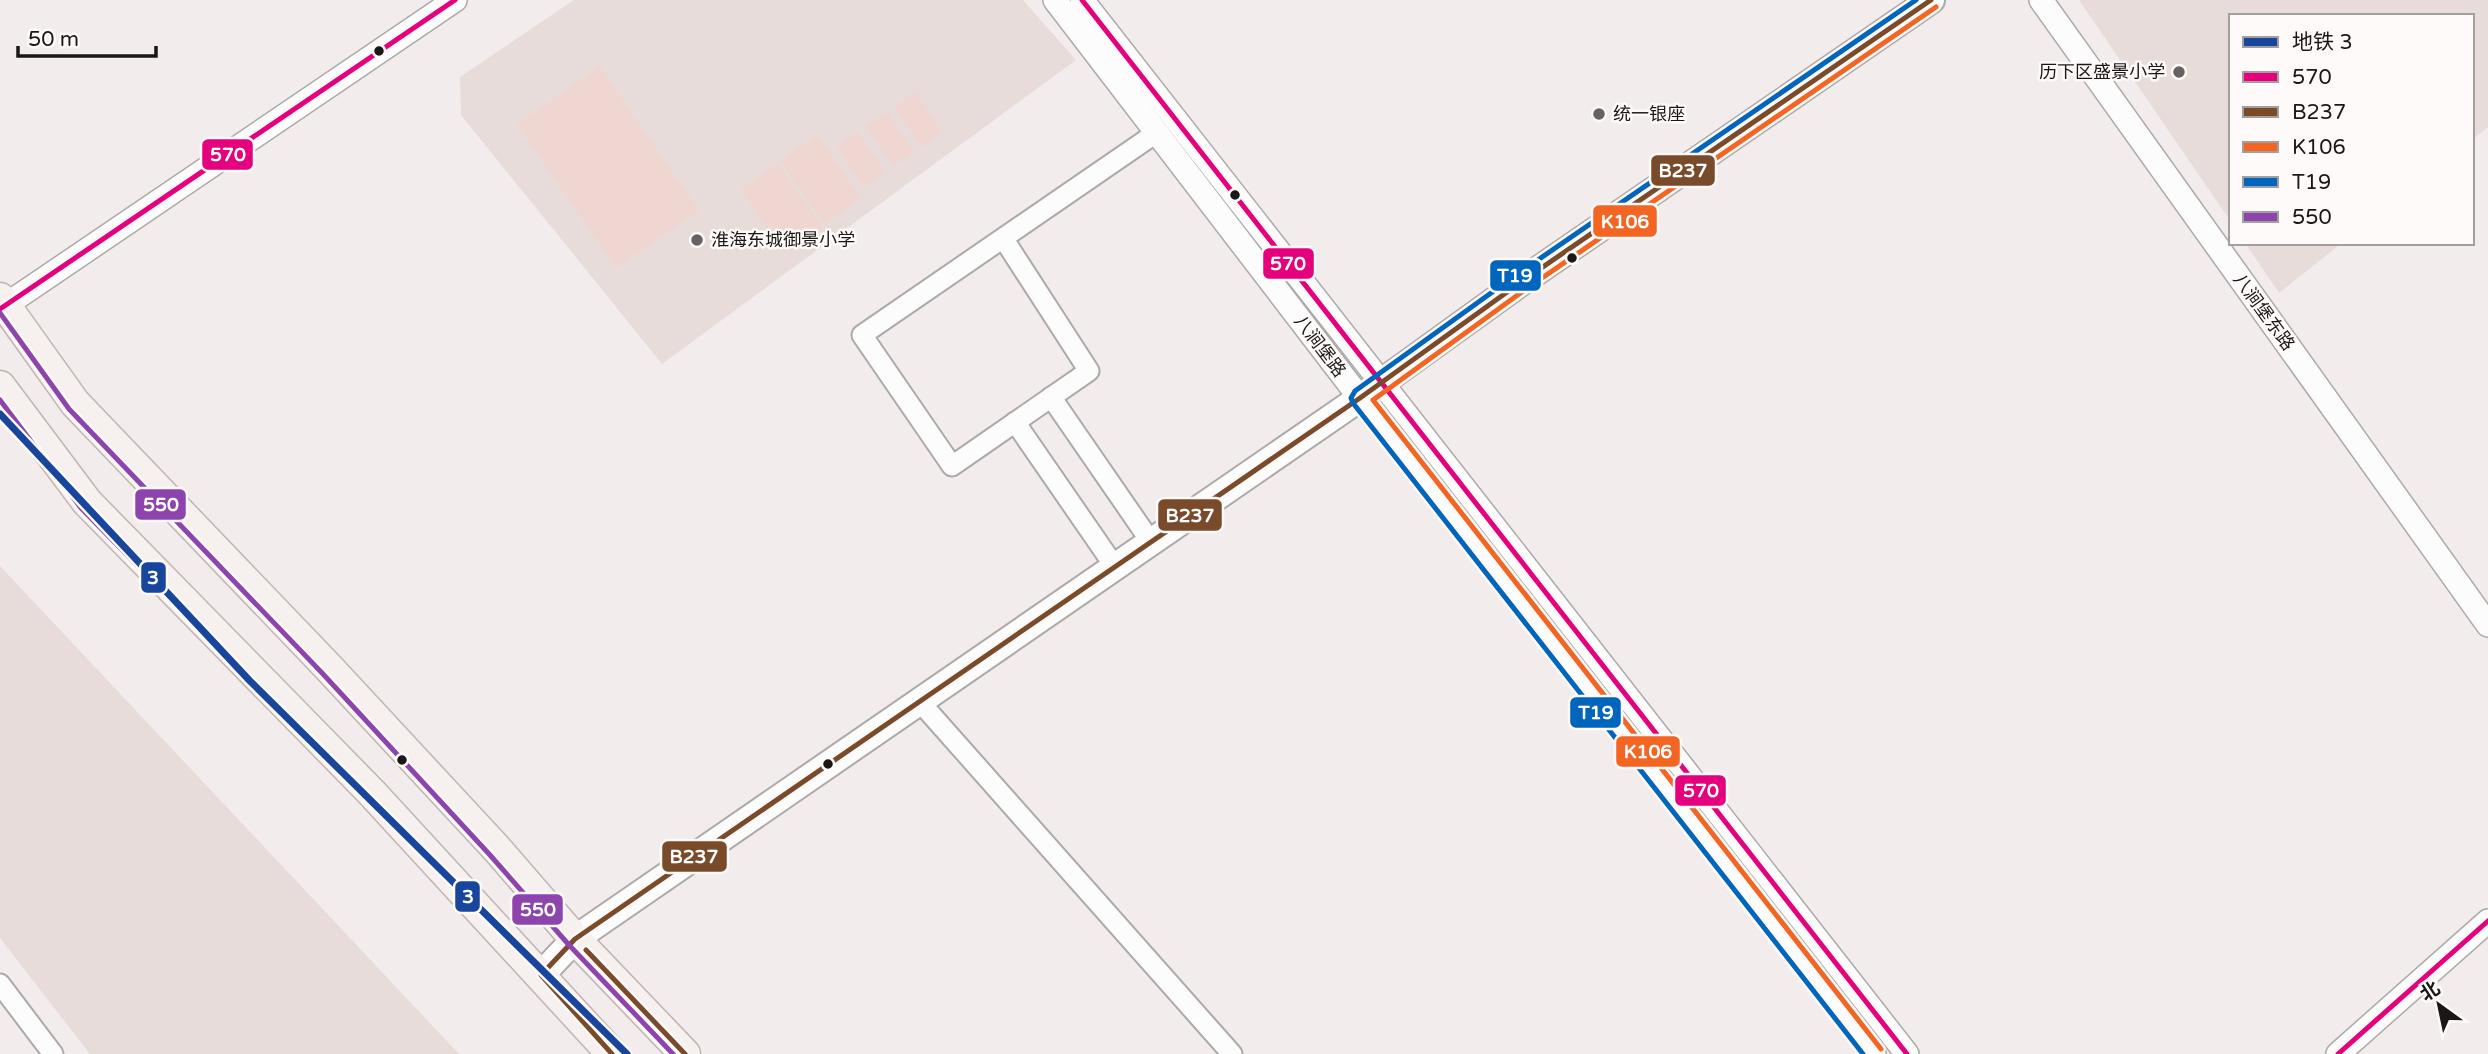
<svg xmlns="http://www.w3.org/2000/svg" width="2488" height="1054" viewBox="0 0 2488 1054" font-family="'Varela Round','Noto Sans SC',sans-serif">
	<rect width="100%" height="100%" fill="#f2edec"/>
	<!-- built -->
	<g fill="#e7dcd9">
		<path d="M574,0H1023L1076,60L662,364L461,115L460,77Z"/>
		<path d="M2079,0H2488V127L2472,140V16H2231V222Z"/>
		<path d="M2245,243H2342L2279,293Z"/>
		<path d="M0,566L459,1054H90L0,938Z"/>
	</g>
	<!-- green -->
	<g fill="#f0d6d0">
		<path d="M600,67L699,211L616,268L517,124Z"/>
		<path d="M915,92L942,132L921,147L894,107Z"/>
		<path d="M887,112L914,152L893,166L866,126Z"/>
		<path d="M858,132L885,172L864,187L837,147Z"/>
		<path d="M817,135L861,198L824,224L780,160Z"/>
		<path d="M778,163L822,227L784,253L741,189Z"/>
	</g>
	<g fill="none" stroke-linecap="round" stroke-linejoin="round">
		<!-- minor casing -->
		<g stroke="#ada9a8" stroke-width="23">
			<g id="minor">
				<path d="M1003,238L1089,371L952,466L862,335L1156,133"/>
				<path d="M1051,397L1151,542"/>
				<path d="M1015,422L1115,567"/>
				<path d="M920,702L1232,1054"/>
				<path d="M0,984L53,1054"/>
			</g>
		</g>
		<!-- tertiary casing -->
		<g stroke="#ada9a8" stroke-width="26">
			<g id="tertiary">
				<path d="M1055,0L1360,398L1874,1054"/>
				<path d="M1082,0L1907,1054"/>
				<path d="M2041,0L2488,625"/>
				<path d="M0,309L455,0"/>
				<path d="M2338,1054L2488,921"/>
			</g>
		</g>
		<!-- secondary casing -->
		<g stroke="#ada9a8" stroke-width="30">
			<path id="secondary" d="M541,975L575,939L1360,398L1521,282L1931,0"/>
		</g>
		<!-- primary casing -->
		<g stroke="#c1b5b3" stroke-width="33">
			<g id="primary">
				<path d="M0,298L75,403L329,668L497,849L575,939L685,1054"/>
				<path d="M0,386L87,502L372,793L612,1054"/>
			</g>
		</g>
		<!-- minor -->
		<use href="#minor" stroke="#fdfcfc" stroke-width="19"/>
		<!-- tertiary -->
		<use href="#tertiary" stroke="#fdfcfc" stroke-width="23"/>
		<!-- secondary -->
		<use href="#secondary" stroke="#fdfcfc" stroke-width="26"/>
		<!-- primary -->
		<use href="#primary" stroke="#f6f0ef" stroke-width="30"/>
		<!-- bus-1 casing -->
		<g stroke="#fefaf9" stroke-width="10">
			<g id="bus-1">
				<path d="M1082,0L1907,1054"/>
				<path d="M0,309L455,0"/>
				<path d="M2338,1054L2488,921"/>
			</g>
		</g>
		<!-- bus-2 casing -->
		<g stroke="#fefaf9" stroke-width="10">
			<g id="bus-2">
				<path d="M586,950L685,1054"/>
				<path d="M612,1054L541,975L575,939L1360,398L1521,282L1931,0"/>
			</g>
		</g>
		<!-- bus-3 casing -->
		<g stroke="#fefaf9" stroke-width="10">
			<path id="bus-3" d="M1881,1049L1373,400L1526,289L1936,7"/>
		</g>
		<!-- bus-4 casing -->
		<g stroke="#fefaf9" stroke-width="10">
			<path id="bus-4" d="M1863,1054L1353,403L1351,398L1355,391L1516,275L1916,0"/>
		</g>
		<!-- bus-5 casing -->
		<g stroke="#fefaf9" stroke-width="10">
			<g id="bus-5">
				<path d="M0,313L69,409L323,674L490,855L569,945L673,1054"/>
				<path d="M0,400L81,508L373,806"/>
			</g>
		</g>
		<!-- bus-1 -->
		<use href="#bus-1" stroke="#e5007d" stroke-width="5"/>
		<!-- bus-2 -->
		<use href="#bus-2" stroke="#7a4b2a" stroke-width="5"/>
		<!-- bus-3 -->
		<use href="#bus-3" stroke="#f26522" stroke-width="5"/>
		<!-- bus-4 -->
		<use href="#bus-4" stroke="#0065bd" stroke-width="5"/>
		<!-- bus-5 -->
		<use href="#bus-5" stroke="#8e44ad" stroke-width="5"/>
		<!-- metro-1 casing -->
		<g stroke="#fefaf9" stroke-width="12">
			<path id="metro-1" d="M0,414L250,681L627,1054"/>
		</g>
		<!-- metro-1 -->
		<use href="#metro-1" stroke="#18469d" stroke-width="7"/>
	</g>
	<!-- markers -->
	<g fill="#1a1716" stroke="#fefaf9" stroke-width="2.5">
		<circle cx="379" cy="51" r="6"/>
		<circle cx="1235" cy="195" r="6"/>
		<circle cx="1572" cy="258" r="6"/>
		<circle cx="402" cy="760" r="6"/>
		<circle cx="828" cy="764" r="6"/>
	</g>
	<g fill="#666261" stroke="#fefaf9" stroke-width="2.5">
		<circle cx="2179" cy="72" r="7"/>
		<circle cx="1599" cy="114" r="7"/>
		<circle cx="697" cy="240" r="7"/>
	</g>
	<g text-anchor="middle" stroke-width="5" stroke-linejoin="round" paint-order="stroke">
		<!-- poi labels -->
		<g font-size="18" fill="#1a1716" stroke="#fefaf9" text-anchor="start">
			<text x="2165" y="78" text-anchor="end">历下区盛景小学</text>
			<text x="1613" y="120">统一银座</text>
			<text x="711" y="246">淮海东城御景小学</text>
		</g>
		<!-- street labels -->
		<g font-size="18" fill="#1a1716" stroke="#fefaf9">
			<text transform="translate(2264 312) rotate(54)" y="6">八涧堡东路</text>
			<text transform="translate(1320 346) rotate(53)" y="6">八涧堡路</text>
		</g>
	</g>
	<g stroke="#fefaf9" stroke-width="2.5">
		<rect x="201" y="138" width="53" height="33" rx="7" fill="#e5007d"/>
		<rect x="1650" y="154" width="66" height="33" rx="7" fill="#7a4b2a"/>
		<rect x="1592" y="204" width="66" height="34" rx="7" fill="#f26522"/>
		<rect x="1262" y="247" width="53" height="33" rx="7" fill="#e5007d"/>
		<rect x="1489" y="259" width="53" height="33" rx="7" fill="#0065bd"/>
		<rect x="134" y="488" width="53" height="33" rx="7" fill="#8e44ad"/>
		<rect x="1157" y="498" width="66" height="34" rx="7" fill="#7a4b2a"/>
		<rect x="140" y="561" width="27" height="33" rx="7" fill="#18469d"/>
		<rect x="1569" y="696" width="53" height="33" rx="7" fill="#0065bd"/>
		<rect x="1615" y="735" width="66" height="33" rx="7" fill="#f26522"/>
		<rect x="1674" y="774" width="53" height="33" rx="7" fill="#e5007d"/>
		<rect x="661" y="840" width="67" height="33" rx="7" fill="#7a4b2a"/>
		<rect x="454" y="880" width="27" height="33" rx="7" fill="#18469d"/>
		<rect x="511" y="893" width="53" height="33" rx="7" fill="#8e44ad"/>
	</g>
	<g font-size="19" text-anchor="middle" font-weight="bold" fill="#fff">
		<text x="228" y="161">570</text>
		<text x="1683" y="177">B237</text>
		<text x="1625" y="228">K106</text>
		<text x="1288" y="270">570</text>
		<text x="1515" y="282">T19</text>
		<text x="161" y="511">550</text>
		<text x="1190" y="522">B237</text>
		<text x="153" y="584">3</text>
		<text x="1596" y="719">T19</text>
		<text x="1648" y="758">K106</text>
		<text x="1701" y="797">570</text>
		<text x="694" y="863">B237</text>
		<text x="468" y="903">3</text>
		<text x="538" y="916">550</text>
	</g>
	<!-- legend -->
	<rect x="2229" y="14" width="245" height="231" fill="#fefaf9" stroke="#a39f9e" stroke-width="2"/>
	<rect x="2243" y="37" width="35" height="10" fill="#18469d" stroke="#a39f9e" stroke-width="2"/>
	<text x="2292" y="49" font-size="21" fill="#1a1716">地铁 3</text>
	<rect x="2243" y="72" width="35" height="10" fill="#e5007d" stroke="#a39f9e" stroke-width="2"/>
	<text x="2292" y="84" font-size="21" fill="#1a1716">570</text>
	<rect x="2243" y="107" width="35" height="10" fill="#7a4b2a" stroke="#a39f9e" stroke-width="2"/>
	<text x="2292" y="119" font-size="21" fill="#1a1716">B237</text>
	<rect x="2243" y="142" width="35" height="10" fill="#f26522" stroke="#a39f9e" stroke-width="2"/>
	<text x="2292" y="154" font-size="21" fill="#1a1716">K106</text>
	<rect x="2243" y="177" width="35" height="10" fill="#0065bd" stroke="#a39f9e" stroke-width="2"/>
	<text x="2292" y="189" font-size="21" fill="#1a1716">T19</text>
	<rect x="2243" y="212" width="35" height="10" fill="#8e44ad" stroke="#a39f9e" stroke-width="2"/>
	<text x="2292" y="224" font-size="21" fill="#1a1716">550</text>
	<!-- north arrow -->
	<g transform="translate(2439 1005) rotate(327)" stroke="#fefaf9" stroke-width="5" paint-order="stroke">
	<path d="M0-5L12 26L0 18L-12 26Z" fill="#1a1716"/>
	<text y="-10" font-size="19" font-weight="bold" text-anchor="middle" fill="#1a1716">北</text>
	</g>
	<!-- scale -->
	<path d="M18 46v10h138v-10" fill="none" stroke="#1a1716" stroke-width="3.5"/>
	<text x="28" y="46" font-size="21" fill="#1a1716" stroke="#fefaf9" stroke-width="5" paint-order="stroke">50 m</text>
</svg>
